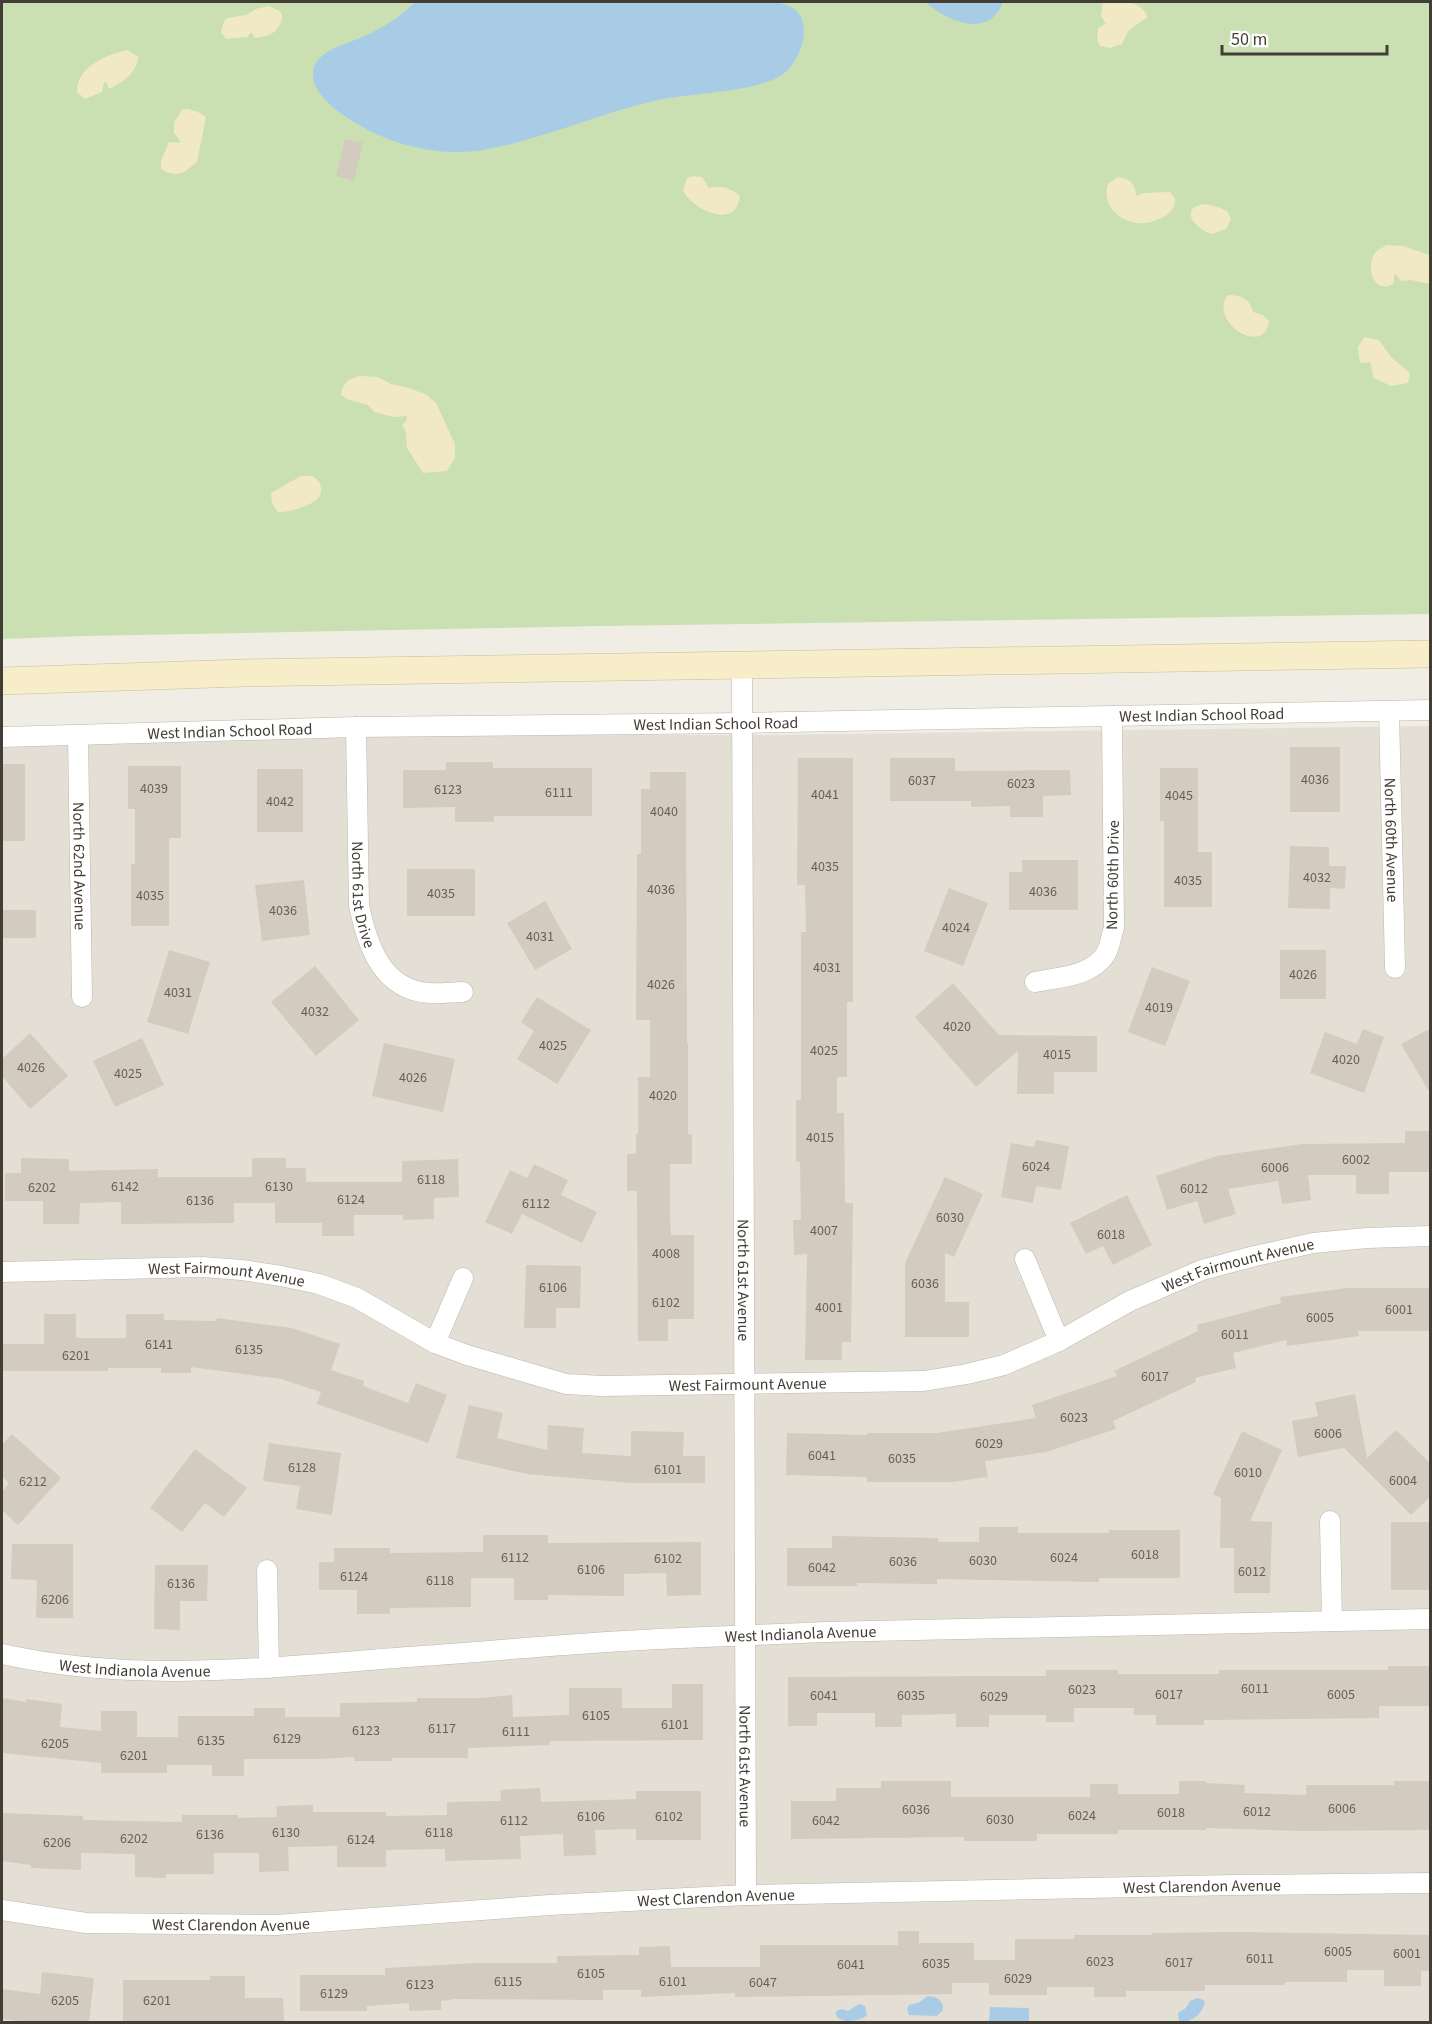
<svg xmlns="http://www.w3.org/2000/svg" width="1432" height="2024" viewBox="0 0 1432 2024" font-family="'Source Sans 3',sans-serif">
	<rect width="100%" height="100%" fill="#f0ede5"/>
	<!-- residential -->
	<path fill="#e3dfd4" d="M1430,726V2022H2V733L764,735Z"/>
	<!-- green -->
	<path fill="#cae0b2" d="M2,2H1430V614L602,626L84,636L2,639Z"/>
	<!-- sand -->
	<g fill="#f1e8c4">
		<path d="M1103,2C1122,1 1140,0 1148,17L1129,30L1122,44L1110,48L1100,46L1097,40L1098,28L1106,24L1101,16Z"/>
		<path d="M268,6L278,10L282,14C282,31 270,37 254,38L253,34L250,33L248,37L226,39L221,32L224,21L227,18L246,15L256,9Z"/>
		<path d="M128,50L138,57C137,73 123,82 109,89L107,83L104,82L102,92L85,99L77,92C76,67 107,54 128,50Z"/>
		<path d="M187,109L198,112L206,117L197,162C183,173 178,179 161,169V161L169,142L180,143L179,139L174,133V122L182,110Z"/>
		<path d="M693,176L702,177L709,188C721,185 730,188 740,196C736,232 690,208 683,190L687,178Z"/>
		<path d="M1118,177C1130,178 1136,185 1136,196L1143,193L1170,192L1175,198C1178,215 1151,225 1137,223C1118,221 1101,203 1108,184Z"/>
		<path d="M1205,204L1218,207L1227,211L1231,219L1226,229L1212,234C1194,229 1178,207 1205,204Z"/>
		<path d="M1387,245L1403,246L1430,255V284L1411,280L1401,281L1396,274L1394,275V283C1373,298 1363,262 1378,250C1381,248 1384,247 1387,245Z"/>
		<path d="M1228,295C1242,295 1250,299 1253,312L1263,315L1269,321C1264,359 1207,320 1228,295Z"/>
		<path d="M1364,337L1379,340L1392,358L1410,373L1408,383L1391,386L1374,378L1370,362L1360,363L1358,347Z"/>
		<path d="M360,376L378,377L391,384L409,388L427,395L436,403L455,444V458L447,471L423,473L407,448L406,432L402,425L407,420V416L394,417L374,412L368,405L347,399L341,395C343,382 348,379 360,376Z"/>
		<path d="M301,476H313L320,483C321,488 322,493 319,497C314,505 288,513 278,512L272,504L271,493Z"/>
	</g>
	<!-- water -->
	<g fill="#a8cce6">
		<path d="M415,2H767C776,3 786,3 793,8C815,23 800,63 782,75C756,92 691,93 658,100C600,113 546,138 488,149C435,160 376,141 335,109C322,98 306,80 316,63C326,47 351,43 367,35C386,26 401,16 415,2Z"/>
		<path d="M925,2H1003C989,40 947,21 925,2Z"/>
		<path d="M928,1996C936,1997 940,1998 943,2006V2010L937,2016L909,2015L907,2009L909,2005L918,2003Z"/>
		<path d="M1198,1998L1205,2001C1203,2014 1193,2022 1179,2022L1178,2013L1186,2008L1190,2001Z"/>
		<path d="M859,2004L865,2006L867,2015C859,2023 833,2024 836,2011L842,2009L848,2011Z"/>
		<path d="M990,2007L1029,2008V2021H989Z"/>
	</g>
	<!-- building -->
	<g fill="#d3cbbf">
		<path d="M345,139L363,143L354,181L336,176Z"/>
		<rect x="1290" y="747" width="50" height="65"/>
		<path d="M798,758H853V1002H847V1077H837V1113H844L845,1203H853L851,1342H842V1360H805L807,1254L794,1255L793,1220H801L800,1162H796V1100H801V932H806L805,885H797Z"/>
		<path d="M890,758H955V771L1070,770L1071,795L1043,796V817H1010V806L971,807V801H890Z"/>
		<path d="M446,762H493V768H592V816H494V822H455V807L403,808V770H446Z"/>
		<rect x="2" y="764" width="23" height="77"/>
		<path d="M128,766H181V838H169V926H131V864H135V809H128Z"/>
		<path d="M1160,768H1198V852H1212V907H1164V821H1160Z"/>
		<rect x="257" y="769" width="46" height="63"/>
		<path d="M650,772H686L687,1043H688V1134H692V1164H670V1213L671,1235H694V1319H668V1341H638L637,1191H627V1154H636V1134H638V1077H650V1020H636L637,854H641V789H650Z"/>
		<path d="M1290,846L1329,847V866H1346L1345,889L1330,888V909L1288,908Z"/>
		<path d="M1022,860H1078V910H1009V872H1022Z"/>
		<rect x="407" y="869" width="68" height="47"/>
		<path d="M304,880L310,935L262,941L255,885Z"/>
		<path d="M949,888L988,903L963,966L924,951Z"/>
		<path d="M545,901L572,949L535,970L507,923Z"/>
		<rect x="2" y="910" width="34" height="28"/>
		<path d="M169,950L210,962L188,1034L147,1022Z"/>
		<rect x="1280" y="950" width="46" height="49"/>
		<path d="M315,966L359,1020L316,1056L271,1002Z"/>
		<path d="M1152,967L1190,981L1165,1046L1128,1032Z"/>
		<path d="M953,983L999,1035L1097,1036V1072H1054V1094H1017L1018,1051L976,1087L915,1017Z"/>
		<path d="M537,997L591,1030L557,1084L517,1059L534,1031L521,1022Z"/>
		<path d="M1431,1028V1095L1401,1044Z"/>
		<path d="M1363,1029L1384,1037L1364,1093L1310,1073L1325,1032L1357,1044Z"/>
		<path d="M30,1033L68,1076L30,1109L2,1076V1059Z"/>
		<path d="M142,1038L164,1085L115,1107L93,1061Z"/>
		<path d="M384,1043L455,1059L443,1112L372,1096Z"/>
		<path d="M1405,1131H1431V1172H1389V1194H1356V1175H1308L1311,1200L1282,1204L1278,1181L1228,1189L1236,1214L1204,1224L1197,1201L1167,1210L1156,1176L1217,1156L1302,1144L1405,1143Z"/>
		<path d="M1036,1140L1069,1146L1061,1190L1036,1186L1033,1203L1001,1197L1011,1143L1034,1147Z"/>
		<path d="M21,1158L69,1159V1171L158,1169V1177H252V1158H286V1168H306V1182H402V1161L458,1159L459,1197L434,1198V1219L403,1220V1215H354V1236H322V1223H275V1203H234V1223L121,1224V1202L80,1203L79,1224H43V1201H5V1173H21Z"/>
		<path d="M534,1164L568,1180L561,1195L597,1212L582,1243L522,1214L512,1234L485,1222L510,1170L527,1178Z"/>
		<path d="M945,1177L983,1194L954,1257L945,1253V1302H969V1337H905V1263Z"/>
		<path d="M1127,1195L1152,1245L1113,1265L1103,1246L1086,1254L1070,1223Z"/>
		<path d="M526,1265L581,1266L580,1308H556V1328H524Z"/>
		<path d="M1347,1288H1431V1331H1358L1359,1336L1287,1346L1286,1340L1233,1353L1236,1368L1195,1378L1196,1382L1113,1421L1116,1429L1046,1452L985,1461L988,1477L952,1482H867V1477L786,1475L787,1433L867,1435V1433H937L1036,1418L1032,1405L1117,1376L1114,1371L1198,1331L1197,1325L1281,1303L1280,1297Z"/>
		<path d="M44,1314H76V1338H126V1314H164V1320L216,1321L217,1318L292,1328L340,1344L331,1370L364,1381L363,1386L408,1403L416,1383L447,1395L428,1443L317,1404L321,1392L281,1379L191,1367V1373H161V1368H108V1371H2V1344H44Z"/>
		<path d="M1355,1394L1367,1458L1396,1430L1431,1464V1496L1411,1515L1344,1448L1298,1457L1292,1421L1318,1416L1315,1402Z"/>
		<path d="M469,1405L503,1413L497,1438L547,1450L548,1425L584,1428L582,1453L631,1456V1431L684,1432L683,1456H705V1483H631L527,1474L456,1458Z"/>
		<path d="M1242,1431L1282,1450L1250,1521L1272,1522L1270,1593H1234V1548H1220L1221,1498L1213,1494Z"/>
		<path d="M12,1434L61,1478L18,1525L2,1510V1492L9,1483L2,1476V1445Z"/>
		<path d="M269,1443L341,1453L332,1515L296,1509L300,1486L263,1481Z"/>
		<path d="M195,1449L247,1488L224,1517L205,1503L182,1532L150,1508Z"/>
		<rect x="1391" y="1522" width="40" height="68"/>
		<path d="M979,1527H1018V1533H1109V1530H1180V1578H1099V1582L937,1579V1584L857,1583V1586H787V1548H832V1536L938,1538V1542H979Z"/>
		<path d="M483,1535H548V1543L701,1542V1595L667,1596L666,1573L624,1574V1596L548,1595V1600H514V1578H471V1607L390,1608V1614H357V1590H319V1562H334V1548H390V1553L483,1552Z"/>
		<path d="M12,1544H73V1618H36L37,1580L11,1579Z"/>
		<path d="M155,1565H208L207,1601H180V1630L154,1629Z"/>
		<path d="M1388,1666H1431V1706H1379V1718L1204,1720V1725H1156V1715H1134V1708H1074V1722H1046V1715H989V1727H956V1714L902,1715V1727H875V1713H817V1726H788V1677L1046,1676V1670H1118V1674H1219V1670H1388Z"/>
		<path d="M672,1684H703V1740L550,1741V1745L468,1748V1758H392V1761H354V1757L319,1759H244V1776H212V1765H167V1773H101V1763L2,1753V1698L26,1702V1699L62,1704L60,1727L101,1731V1711H137V1737H178V1716H254V1708H285V1717H340V1703L417,1702V1698H481L512,1695L513,1717L569,1715V1688H622V1708H672Z"/>
		<path d="M881,1781H951V1797H1090V1784H1118V1794H1179V1781H1206V1783L1245,1785L1244,1793L1306,1795V1785H1394V1781H1431V1830L1306,1831L1206,1828V1830H1118V1834H1037V1841H964V1837L791,1839V1801H836V1788H881Z"/>
		<path d="M540,1788L541,1802L636,1799V1791H701V1840H636V1829L595,1830L596,1855L564,1856L563,1834L520,1836L521,1859L445,1861V1849L386,1850V1867H337V1846L288,1847L289,1871L259,1872V1853H214V1874H166V1878L135,1877V1854L81,1853V1870L31,1868V1865L2,1861V1813L83,1816V1820L182,1822V1815H238V1818L277,1817L276,1806L313,1805V1812H386V1816L447,1815V1802L501,1801L500,1790Z"/>
		<path d="M898,1931H919V1943H974V1960H1015V1939H1074V1935H1152V1933L1235,1932L1431,1935V1971H1421V1986H1384V1970H1347V1982H1285V1985H1205V1991H1126V1997H1094V1987H1047V1995H989V1983H952V1994L735,1997V1993L641,1997V1990H603V2000L454,1999L441,2001V2010L409,2011V2003L367,2006V2011H300V1975H385V1968L477,1963H557V1956L639,1955V1947L670,1946L671,1967H760V1945H898Z"/>
		<path d="M42,1972L94,1978L89,2022H29L2,2019V1989L40,1994Z"/>
		<path d="M210,1976H245V1998H283L284,2022L123,2021V1980H210Z"/>
	</g>
	<g fill="none" stroke-linecap="round" stroke-linejoin="round">
		<!-- street casing -->
		<g stroke="#bdb7ac" stroke-width="21">
			<g id="street">
				<path id="s1" d="M742,665L746,1895"/>
				<path id="s2" d="M1389,711L1395,968"/>
				<path id="s3" d="M356,727L359,905C367,945 382,990 429,993C440,994 452,992 463,992"/>
				<path id="s4" d="M78,736L82,997"/>
				<path id="s5" d="M2,737L356,727L742,723L1430,710"/>
				<path d="M1035,982C1058,977 1090,977 1105,955C1110,948 1111,936 1114,928L1112,716"/>
				<path d="M1025,1259L1059,1341"/>
				<path id="s6" d="M2,1272L202,1267L242,1270L281,1276L319,1284L357,1298L435,1343L467,1355L566,1384L602,1386L924,1381L967,1374L1004,1365L1059,1341L1130,1301L1202,1270L1255,1256L1313,1243L1367,1238L1430,1236"/>
				<path d="M435,1343L463,1278"/>
				<path d="M1330,1521L1332,1621"/>
				<path d="M267,1570L269,1668"/>
				<path id="s7" d="M2,1654C135,1684 274,1667 408,1657C481,1652 553,1645 625,1641C692,1637 758,1635 825,1632L1430,1619"/>
				<path id="s8" d="M2,1910L86,1923L276,1925L550,1905L746,1895L1234,1885L1430,1883"/>
			</g>
		</g>
		<!-- secondary casing -->
		<g stroke="#cabf99" stroke-width="28">
			<path id="secondary" d="M2,681L243,673L1430,654"/>
		</g>
		<!-- street -->
		<use href="#street" stroke="#fff" stroke-width="20"/>
		<!-- secondary -->
		<use href="#secondary" stroke="#f7edc8" stroke-width="27"/>
	</g>
	<g text-anchor="middle" stroke-width="5" stroke-linejoin="round" paint-order="stroke">
		<!-- number labels -->
		<g font-size="14" fill="#666058">
			<text x="1315" y="784">4036</text>
			<text x="922" y="785">6037</text>
			<text x="1021" y="788">6023</text>
			<text x="154" y="793">4039</text>
			<text x="448" y="794">6123</text>
			<text x="559" y="797">6111</text>
			<text x="825" y="799">4041</text>
			<text x="1179" y="800">4045</text>
			<text x="280" y="806">4042</text>
			<text x="664" y="816">4040</text>
			<text x="825" y="871">4035</text>
			<text x="1317" y="882">4032</text>
			<text x="1188" y="885">4035</text>
			<text x="661" y="894">4036</text>
			<text x="1043" y="896">4036</text>
			<text x="441" y="898">4035</text>
			<text x="150" y="900">4035</text>
			<text x="283" y="915">4036</text>
			<text x="956" y="932">4024</text>
			<text x="540" y="941">4031</text>
			<text x="827" y="972">4031</text>
			<text x="1303" y="979">4026</text>
			<text x="661" y="989">4026</text>
			<text x="178" y="997">4031</text>
			<text x="1159" y="1012">4019</text>
			<text x="315" y="1016">4032</text>
			<text x="957" y="1031">4020</text>
			<text x="553" y="1050">4025</text>
			<text x="824" y="1055">4025</text>
			<text x="1057" y="1059">4015</text>
			<text x="1346" y="1064">4020</text>
			<text x="31" y="1072">4026</text>
			<text x="128" y="1078">4025</text>
			<text x="413" y="1082">4026</text>
			<text x="663" y="1100">4020</text>
			<text x="820" y="1142">4015</text>
			<text x="1356" y="1164">6002</text>
			<text x="1036" y="1171">6024</text>
			<text x="1275" y="1172">6006</text>
			<text x="431" y="1184">6118</text>
			<text x="125" y="1191">6142</text>
			<text x="279" y="1191">6130</text>
			<text x="42" y="1192">6202</text>
			<text x="1194" y="1193">6012</text>
			<text x="351" y="1204">6124</text>
			<text x="200" y="1205">6136</text>
			<text x="536" y="1208">6112</text>
			<text x="950" y="1222">6030</text>
			<text x="824" y="1235">4007</text>
			<text x="1111" y="1239">6018</text>
			<text x="666" y="1258">4008</text>
			<text x="925" y="1288">6036</text>
			<text x="553" y="1292">6106</text>
			<text x="666" y="1307">6102</text>
			<text x="829" y="1312">4001</text>
			<text x="1399" y="1314">6001</text>
			<text x="1320" y="1322">6005</text>
			<text x="1235" y="1339">6011</text>
			<text x="159" y="1349">6141</text>
			<text x="249" y="1354">6135</text>
			<text x="76" y="1360">6201</text>
			<text x="1155" y="1381">6017</text>
			<text x="1074" y="1422">6023</text>
			<text x="1328" y="1438">6006</text>
			<text x="989" y="1448">6029</text>
			<text x="822" y="1460">6041</text>
			<text x="902" y="1463">6035</text>
			<text x="302" y="1472">6128</text>
			<text x="668" y="1474">6101</text>
			<text x="1248" y="1477">6010</text>
			<text x="1403" y="1485">6004</text>
			<text x="33" y="1486">6212</text>
			<text x="1145" y="1559">6018</text>
			<text x="515" y="1562">6112</text>
			<text x="1064" y="1562">6024</text>
			<text x="668" y="1563">6102</text>
			<text x="983" y="1565">6030</text>
			<text x="903" y="1566">6036</text>
			<text x="822" y="1572">6042</text>
			<text x="591" y="1574">6106</text>
			<text x="1252" y="1576">6012</text>
			<text x="354" y="1581">6124</text>
			<text x="440" y="1585">6118</text>
			<text x="181" y="1588">6136</text>
			<text x="55" y="1604">6206</text>
			<text x="1255" y="1693">6011</text>
			<text x="1082" y="1694">6023</text>
			<text x="1169" y="1699">6017</text>
			<text x="1341" y="1699">6005</text>
			<text x="824" y="1700">6041</text>
			<text x="911" y="1700">6035</text>
			<text x="994" y="1701">6029</text>
			<text x="596" y="1720">6105</text>
			<text x="675" y="1729">6101</text>
			<text x="442" y="1733">6117</text>
			<text x="366" y="1735">6123</text>
			<text x="516" y="1736">6111</text>
			<text x="287" y="1743">6129</text>
			<text x="211" y="1745">6135</text>
			<text x="55" y="1748">6205</text>
			<text x="134" y="1760">6201</text>
			<text x="1342" y="1813">6006</text>
			<text x="916" y="1814">6036</text>
			<text x="1257" y="1816">6012</text>
			<text x="1171" y="1817">6018</text>
			<text x="1082" y="1820">6024</text>
			<text x="591" y="1821">6106</text>
			<text x="669" y="1821">6102</text>
			<text x="1000" y="1824">6030</text>
			<text x="514" y="1825">6112</text>
			<text x="826" y="1825">6042</text>
			<text x="286" y="1837">6130</text>
			<text x="439" y="1837">6118</text>
			<text x="210" y="1839">6136</text>
			<text x="134" y="1843">6202</text>
			<text x="361" y="1844">6124</text>
			<text x="57" y="1847">6206</text>
			<text x="1338" y="1956">6005</text>
			<text x="1407" y="1958">6001</text>
			<text x="1260" y="1963">6011</text>
			<text x="1100" y="1966">6023</text>
			<text x="1179" y="1967">6017</text>
			<text x="936" y="1968">6035</text>
			<text x="851" y="1969">6041</text>
			<text x="591" y="1978">6105</text>
			<text x="1018" y="1983">6029</text>
			<text x="508" y="1986">6115</text>
			<text x="673" y="1986">6101</text>
			<text x="763" y="1987">6047</text>
			<text x="420" y="1989">6123</text>
			<text x="334" y="1998">6129</text>
			<text x="65" y="2005">6205</text>
			<text x="157" y="2005">6201</text>
		</g>
		<!-- street labels -->
		<g font-size="16" fill="#423d35" stroke="#fff">
			<text dy="6" stroke="none"><textPath href="#s5" startOffset="1200">West Indian School Road</textPath></text>
			<text dy="6" stroke="none"><textPath href="#s5" startOffset="714">West Indian School Road</textPath></text>
			<text dy="6" stroke="none"><textPath href="#s5" startOffset="228">West Indian School Road</textPath></text>
			<text dy="6" stroke="none"><textPath href="#s2" startOffset="129">North 60th Avenue</textPath></text>
			<text dy="6" stroke="none"><textPath href="#s4" startOffset="130">North 62nd Avenue</textPath></text>
			<text transform="translate(1112 875) rotate(-89)" y="6">North 60th Drive</text>
			<text dy="6" stroke="none"><textPath href="#s3" startOffset="168">North 61st Drive</textPath></text>
			<text dy="6" stroke="none"><textPath href="#s6" startOffset="1282">West Fairmount Avenue</textPath></text>
			<text dy="6" stroke="none"><textPath href="#s6" startOffset="225">West Fairmount Avenue</textPath></text>
			<text dy="6" stroke="none"><textPath href="#s1" startOffset="615">North 61st Avenue</textPath></text>
			<text dy="6" stroke="none"><textPath href="#s6" startOffset="768">West Fairmount Avenue</textPath></text>
			<text dy="6" stroke="none"><textPath href="#s7" startOffset="801">West Indianola Avenue</textPath></text>
			<text dy="6" stroke="none"><textPath href="#s7" startOffset="134">West Indianola Avenue</textPath></text>
			<text dy="6" stroke="none"><textPath href="#s1" startOffset="1101">North 61st Avenue</textPath></text>
			<text dy="6" stroke="none"><textPath href="#s8" startOffset="1202">West Clarendon Avenue</textPath></text>
			<text dy="6" stroke="none"><textPath href="#s8" startOffset="716">West Clarendon Avenue</textPath></text>
			<text dy="6" stroke="none"><textPath href="#s8" startOffset="230">West Clarendon Avenue</textPath></text>
		</g>
	</g>
	<!-- border -->
	<rect width="1432" height="2024" fill="none" stroke="#423d35" stroke-width="6"/>
	<!-- scale -->
	<path d="M1222 45v9h165v-9" fill="none" stroke="#423d35" stroke-width="3"/>
	<text x="1231" y="45" font-size="18" fill="#423d35" stroke="#ffffff" stroke-width="4.5" paint-order="stroke">50 m</text>
</svg>
